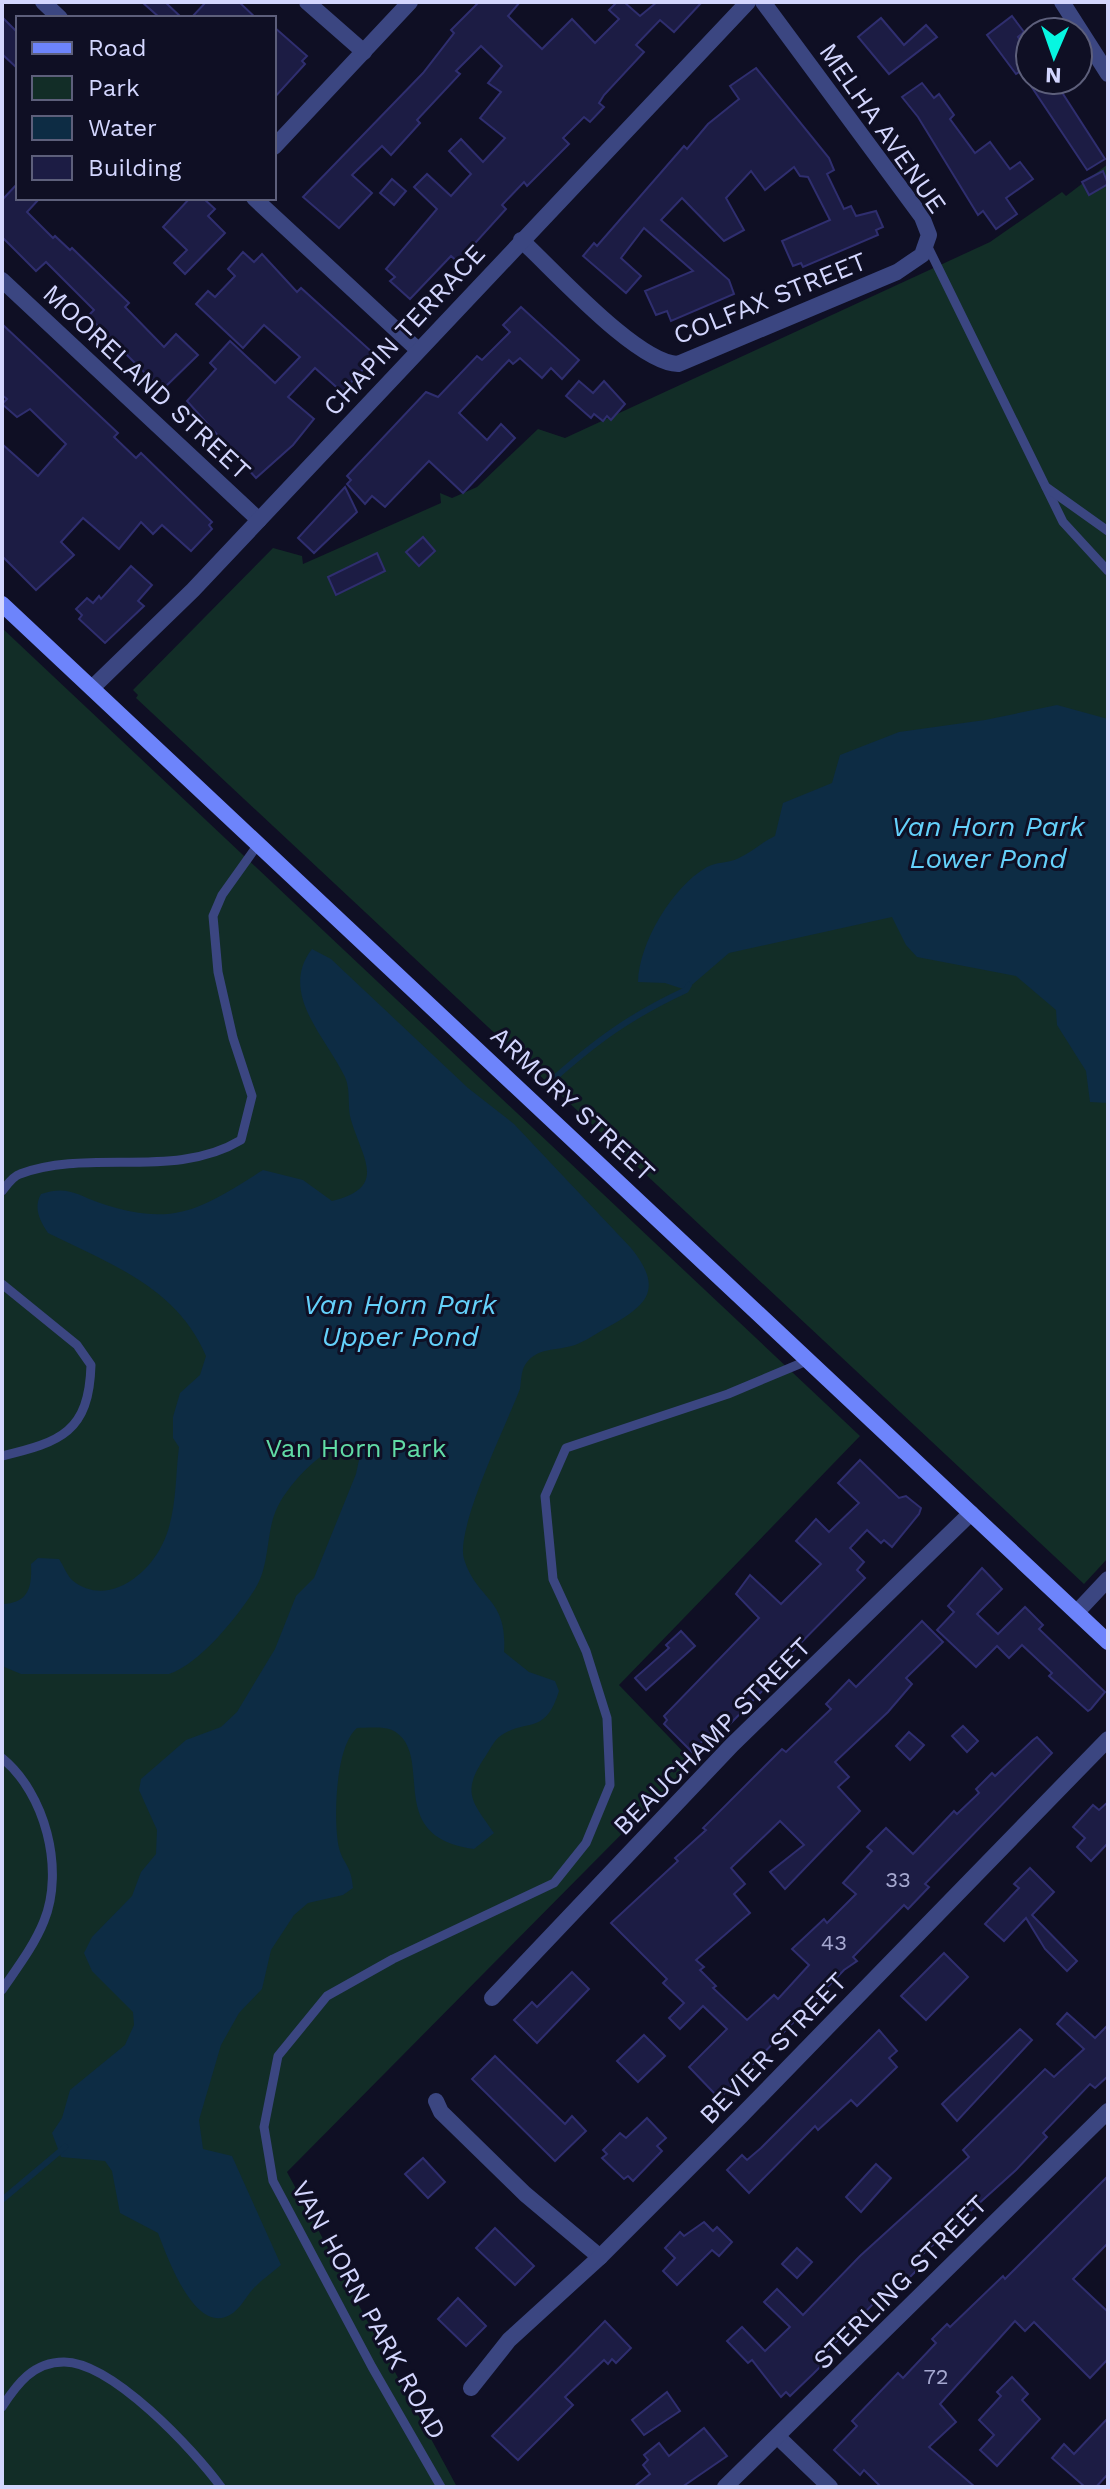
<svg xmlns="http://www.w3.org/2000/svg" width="1110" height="2489" viewBox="0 0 1110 2489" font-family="'Work Sans',sans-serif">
	<rect width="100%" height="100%" fill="#0f0f24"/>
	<!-- green -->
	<g fill="#122d27">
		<path d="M1108,164V1558L1084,1584L136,698L138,695L133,690L273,548L302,556L303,564L441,503L440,493L452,498L477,487L538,429L565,438L990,242L1062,192L1066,196Z"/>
		<path d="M2,628L860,1436L619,1685L693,1762L287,2172L457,2487H2Z"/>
	</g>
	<!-- water -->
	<g fill="#0d2c44">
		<path d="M1057,705L1108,719V1103L1090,1102L1086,1071L1057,1025L1056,1010L1016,976L917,957L906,945L892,917L729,953L686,990L665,983L638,982C639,943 672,887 707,867C716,862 728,863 737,859C751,853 762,842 775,836L783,803L832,783L840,755L899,732L985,720Z"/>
		<path d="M312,949L331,959L468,1088L514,1124L631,1248C664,1289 648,1305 608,1327C597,1333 586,1341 575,1345C557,1351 536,1347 525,1365C521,1371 521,1383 520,1389C507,1423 455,1529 464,1559C477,1601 508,1597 504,1652L529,1672L555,1681L559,1691C545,1737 526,1717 499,1737C494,1741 489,1751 485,1757C461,1793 472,1801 494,1833L474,1849C382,1837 436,1756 394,1731C385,1726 367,1728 357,1728C335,1746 333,1822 339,1848C343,1864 351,1864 353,1888L343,1895L308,1903L294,1915L271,1950L262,1989L239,2013L221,2045L199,2120L203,2149L232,2156L281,2265C272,2273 261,2280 253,2289C246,2297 241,2307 233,2313C196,2340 167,2256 158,2233L120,2213L112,2171L105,2161L61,2157L52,2133L62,2118L70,2090L125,2045L134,2025L133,2012L92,1971L84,1953L92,1937L132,1896L141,1872L156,1854L157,1830L139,1790L141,1779L186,1740L221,1727L237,1712L275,1649L296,1596L314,1578L356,1474L362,1446C332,1435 291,1481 278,1506C265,1531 271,1564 255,1589C238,1616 200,1664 169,1674H21L2,1666V1604C29,1603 32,1587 31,1564L38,1558L59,1559C63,1565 67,1575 72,1580C106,1608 147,1576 162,1545C177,1516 175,1478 179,1447L173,1438V1417L180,1393L200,1375L206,1356C177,1287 110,1264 48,1233C40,1221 33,1208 41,1194C68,1185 77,1195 100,1203C174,1228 201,1209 263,1170L303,1180L332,1201C388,1187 363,1160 351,1120C347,1107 351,1090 345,1077C326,1037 278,993 312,949Z"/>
	</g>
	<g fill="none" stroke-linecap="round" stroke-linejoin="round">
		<!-- stream -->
		<g stroke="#0d2c44" stroke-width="6">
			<path d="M550,1082C596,1041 630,1016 686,990L689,985"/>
			<path d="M2,2200L65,2147"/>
		</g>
	</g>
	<!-- building -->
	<g fill="#1c1c44" stroke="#2f2e6f" stroke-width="2">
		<path d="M142,2H165L182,18H160Z"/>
		<path d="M206,2H239L256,18H191Z"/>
		<path d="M479,2H520L508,16L542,49L572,19L595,43L619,19L609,10L617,2H624L640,16L657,2H702L674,32L660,20L636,45L644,52L604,95L599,103L604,107L590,122L584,117L563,138L569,144L527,186L524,182L502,205L506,209L458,262L451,256L410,299L390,281L395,277L386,269L437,209L414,187L427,174L451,196L471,174L449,151L461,139L483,162L505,138L480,118L501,92L488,83L502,66L481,46L456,71L460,74L417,120L420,123L391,155L382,146L352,175L372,193L339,228L303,197L423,73L454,33L451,30Z"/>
		<path d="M1012,16L1024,32L1018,37L1030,55V65L1016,74L987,35Z"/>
		<path d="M2,17L18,33V69L2,54Z"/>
		<path d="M881,18L904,45L926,25L937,37L889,74L858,37Z"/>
		<path d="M274,27L307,56L302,61L305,64L274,98Z"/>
		<path d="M756,68L829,158L834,170L827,174L844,209L851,206L856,216L876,211L883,227L876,230L878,235L803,267L801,263L793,266L782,241L830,220L808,177L800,176L794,167L765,190L751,171L726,198L744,230L724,241L682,198L661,220L729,280L734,294L671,321L667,311L656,315L645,291L693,271L644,228L621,258L641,276L626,293L583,256L594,243L597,246L684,146L687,149L708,124L739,99L730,86Z"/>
		<path d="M1027,80H1054L1105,159L1087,170Z"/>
		<path d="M922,83L934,98L939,94L954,115L950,119L975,153L990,142L1010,169L1020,162L1033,179L1006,198L1017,214L996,229L983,211L978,215L918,117L902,97Z"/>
		<path d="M1103,171L1108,184L1089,195L1082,182Z"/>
		<path d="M392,179L406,191L394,205L380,193Z"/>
		<path d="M18,183V198H40L27,212L53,238L55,236L70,250L72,248L129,303L125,307L164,347L176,334L198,355L162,390L88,316L94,310L46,262L36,271L2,237V200Z"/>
		<path d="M190,198H203L215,209L208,216L225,233L185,274L174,263L187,250L163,227Z"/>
		<path d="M243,252L254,262L262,254L297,292L301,288L373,353L367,359L370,362L342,392L315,368L288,397L314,419L293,445L256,478L187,401L216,369L210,363L230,341L275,383L300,357L264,325L243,348L196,304L208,291L215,297L235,276L228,269Z"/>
		<path d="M521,307L579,360L562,379L551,368L542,378L520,358L513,364L509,360L459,413L487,440L501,424L515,438L463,493L429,461L385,507L372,496L365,504L347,484L351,480L347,476L426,392L438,397L477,356L482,360L510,332L503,325Z"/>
		<path d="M2,324L118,433L114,437L136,458L141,453L212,522L209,525L212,529L191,551L162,525L153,534L141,522L119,549L83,518L61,542L74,555L36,590L2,556V444L38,476L66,444L30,409L17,417L2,404L7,399L2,395Z"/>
		<path d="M579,381L593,393L604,381L625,404L611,420L607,416L603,421L594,414L591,418L566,396Z"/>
		<path d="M345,487L357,512L314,553L298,538Z"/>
		<path d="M423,537L435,551L419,566L406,552Z"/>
		<path d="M377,553L385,571L336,595L328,577Z"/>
		<path d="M131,566L152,585L138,601L144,606L105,643L79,619L82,615L76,609L87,598L93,603L99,596L101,599Z"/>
		<path d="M860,1460L899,1498L906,1496L921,1508L919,1514L892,1547L884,1540L881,1543L867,1530L850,1548L864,1562L857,1570L865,1578L768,1676L772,1681L729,1725L723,1719L692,1752L664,1724L667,1720L664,1716L759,1618L736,1594L750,1575L781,1604L821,1564L796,1541L816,1519L829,1532L859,1503L838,1483Z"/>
		<path d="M982,1568L1002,1589L977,1614L998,1634L1025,1607L1043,1625L1039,1629L1105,1692L1091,1709L1088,1711L1049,1676L1052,1673L1022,1645L1009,1658L997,1646L976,1667L937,1630L954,1612L948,1606Z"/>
		<path d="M922,1621L943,1642L906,1678L912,1684L888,1712L835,1762L849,1777L838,1787L860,1811L785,1889L770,1872L804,1845L780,1821L731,1868L745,1884L734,1894L750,1913L696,1960L704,1967L700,1970L716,1986L713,1988L747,2020L774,1995L778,1999L809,1965L792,1949L824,1919L827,1923L856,1894L843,1883L872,1851L867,1847L886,1828L913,1854L954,1811L957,1814L979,1793L976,1789L992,1773L995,1776L1033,1740L1037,1737L1052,1753L925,1884L929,1887L908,1909L904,1905L853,1957L857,1961L844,1970L722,2096L718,2091L715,2094L689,2067L727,2029L703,2006L680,2029L669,2018L684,2003L663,1983L667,1979L611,1923L678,1861L675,1858L706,1830L703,1828L782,1749L786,1752L831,1709L826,1704L849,1680L856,1687Z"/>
		<path d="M681,1631L695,1646L646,1690L635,1678L669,1648L666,1645Z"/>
		<path d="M963,1726L978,1741L967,1752L952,1736Z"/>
		<path d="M909,1732L924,1745L910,1760L896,1746Z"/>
		<path d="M1108,1802V1843L1091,1861L1077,1847L1085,1838L1073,1827L1093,1805L1099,1810Z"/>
		<path d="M1030,1868L1054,1892L1032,1915L1077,1961L1067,1971L1045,1949L1026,1918L1004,1941L985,1924L1019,1888L1014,1884Z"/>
		<path d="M944,1953L968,1977L926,2020L901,1996Z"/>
		<path d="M572,1972L589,1989L537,2043L514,2020L532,2002L537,2007Z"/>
		<path d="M1067,2013L1095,2038L1108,2025V2076L1095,2088L1090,2084L1043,2133L1047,2137L1016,2170L914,2262L920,2267L880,2307L875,2302L820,2358L824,2363L813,2374L790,2396L786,2392L781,2397L752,2360L748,2363L727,2341L742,2327L765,2351L790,2327L764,2302L777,2289L803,2315L860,2256L969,2157L963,2150L1045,2069L1054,2077L1084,2049L1057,2024Z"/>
		<path d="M1020,2029L1032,2040L957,2121L942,2104Z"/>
		<path d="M879,2030L897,2051L889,2058L897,2067L857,2106L851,2100L818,2130L815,2126L749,2193L727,2170L742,2155L747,2160L761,2148Z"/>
		<path d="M644,2035L665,2056L638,2082L617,2061Z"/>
		<path d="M495,2056L565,2124L572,2116L586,2131L555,2161L472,2079Z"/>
		<path d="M647,2118L666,2138L657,2146L662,2151L633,2181L628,2176L624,2179L602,2158L607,2154L603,2150L620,2133L626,2138Z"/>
		<path d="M423,2158L445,2182L428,2198L405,2174Z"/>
		<path d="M876,2164L891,2178L861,2212L846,2197Z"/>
		<path d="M1108,2176V2243L1073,2279L1108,2312V2359L1090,2378L1034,2322L1025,2331L1015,2321L940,2404L956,2422L929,2447L975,2487H881L864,2470L860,2475L834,2450L857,2426L852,2421L898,2373L903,2378L936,2343L932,2339L947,2324L950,2327L1003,2276L1005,2279Z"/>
		<path d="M704,2222L713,2231L717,2227L732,2242L719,2256L712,2250L677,2285L663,2271L675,2258L665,2248L680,2232L684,2236Z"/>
		<path d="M495,2228L534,2266L515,2285L476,2248Z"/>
		<path d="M797,2248L812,2262L797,2278L782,2264Z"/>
		<path d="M458,2298L486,2326L466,2346L438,2319Z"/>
		<path d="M605,2321L631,2348L616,2363L612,2359L608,2364L604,2360L565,2397L573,2405L518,2460L492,2436Z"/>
		<path d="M1012,2377L1028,2394L1022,2400L1040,2419L997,2466L980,2450L994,2435L979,2420L1001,2396L997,2392Z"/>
		<path d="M667,2392L680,2411L644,2435L632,2420Z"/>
		<path d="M1108,2418V2474L1096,2487H1085L1052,2458L1064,2444L1074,2454Z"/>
		<path d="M704,2428L727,2456L682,2487H634L650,2474L643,2465L648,2460L644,2455L659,2443L669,2456Z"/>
	</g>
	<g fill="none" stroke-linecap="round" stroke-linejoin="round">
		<!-- service -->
		<g stroke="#3b4681" stroke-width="9">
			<path d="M927,245L1063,522L1108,571"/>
			<path d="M1046,487L1108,531"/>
			<path d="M2,1191C7,1185 13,1176 20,1174C90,1148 175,1180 241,1140L252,1096L233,1038L218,972L213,916L222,895L259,843"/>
			<path d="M2,1284L77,1345L91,1365C89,1432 61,1442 2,1456"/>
			<path d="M2,1758C45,1793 65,1869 44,1921C34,1946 17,1968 2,1990"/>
			<path d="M2,2407C17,2384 33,2362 64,2362C112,2362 194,2450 221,2487"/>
			<path d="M441,2487L372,2367L273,2181L264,2127L278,2056L327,1996L393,1959L554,1883L586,1843L610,1785L607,1718L586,1651L553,1579L545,1496L566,1448L728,1394L809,1360"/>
		</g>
		<!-- minor -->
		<g stroke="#3b4681" stroke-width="16">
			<path d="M43,2L60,18"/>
			<path d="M307,2L364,52"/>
			<path d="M1062,2L1108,74"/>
			<path d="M274,147L410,2"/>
			<path d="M254,198L418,350"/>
			<path d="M521,240C554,270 637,363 678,364L897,272L922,255L929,235L922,217L763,2"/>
			<path d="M2,280L259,520"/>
			<path d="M1077,1612L1108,1579"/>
			<path d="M492,1998L732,1745L971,1513"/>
			<path d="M436,2101L441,2112L525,2194L600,2257"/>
			<path d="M471,2388L509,2340L600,2257L741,2116L1108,1739"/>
			<path d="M778,2437L830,2487"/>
			<path d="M725,2487L1108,2111"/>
		</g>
		<!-- tertiary -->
		<path stroke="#3b4681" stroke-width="16" d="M92,688L193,590L748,2"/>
		<!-- secondary -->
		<path stroke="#6d84fb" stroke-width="16" d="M2,604L1108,1642"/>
	</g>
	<g text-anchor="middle" stroke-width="6" stroke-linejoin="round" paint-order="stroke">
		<!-- number labels -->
		<g font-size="22" fill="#a5a8d0">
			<text x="898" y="1887">33</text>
			<text x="834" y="1950">43</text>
			<text x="936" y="2384">72</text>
		</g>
		<!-- street labels -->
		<g font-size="26" fill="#d3d6fe" stroke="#0f0f24">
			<text transform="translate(883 128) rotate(55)" y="9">MELHA AVENUE</text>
			<text transform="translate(770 298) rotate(-22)" y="9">COLFAX STREET</text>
			<text transform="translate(404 330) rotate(-47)" y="9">CHAPIN TERRACE</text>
			<text transform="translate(147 382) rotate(43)" y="9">MOORELAND STREET</text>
			<text transform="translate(573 1104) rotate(43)" y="9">ARMORY STREET</text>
			<text transform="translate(712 1736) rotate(-45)" y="9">BEAUCHAMP STREET</text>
			<text transform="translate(773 2048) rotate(-46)" y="9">BEVIER STREET</text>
			<text transform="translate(900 2282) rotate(-45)" y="9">STERLING STREET</text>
			<text transform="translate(369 2310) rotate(61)" y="9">VAN HORN PARK ROAD</text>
		</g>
		<!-- park labels -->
		<g font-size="26" fill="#61dca6" stroke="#0f0f24">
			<text x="356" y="1457">Van Horn Park</text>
		</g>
		<!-- water labels -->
		<g font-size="28" font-style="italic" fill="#64d1fb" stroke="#0f0f24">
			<text x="988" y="836">Van Horn Park<tspan x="988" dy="32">Lower Pond</tspan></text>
			<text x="400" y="1314">Van Horn Park<tspan x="400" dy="32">Upper Pond</tspan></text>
		</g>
	</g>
	<!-- border -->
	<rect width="1110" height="2489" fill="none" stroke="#d3d6fe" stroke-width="8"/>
	<!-- legend -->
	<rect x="16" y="16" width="260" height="184" fill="#0f0f24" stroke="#5d5f7b" stroke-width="2"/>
	<rect x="32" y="42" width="40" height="12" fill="#6d84fb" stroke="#5d5f7b" stroke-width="2"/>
	<text x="88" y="56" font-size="24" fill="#d3d6fe">Road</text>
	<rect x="32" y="76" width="40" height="24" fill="#122d27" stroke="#5d5f7b" stroke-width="2"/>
	<text x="88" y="96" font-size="24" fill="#d3d6fe">Park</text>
	<rect x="32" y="116" width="40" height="24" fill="#0d2c44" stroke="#5d5f7b" stroke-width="2"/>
	<text x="88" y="136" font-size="24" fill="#d3d6fe">Water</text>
	<rect x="32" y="156" width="40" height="24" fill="#1c1c44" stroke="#5d5f7b" stroke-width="2"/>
	<text x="88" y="176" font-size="24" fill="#d3d6fe">Building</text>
	<!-- north arrow -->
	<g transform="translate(1054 56) rotate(182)"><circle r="38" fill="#0f0f24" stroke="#5d5f7b" stroke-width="2"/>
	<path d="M0-6L14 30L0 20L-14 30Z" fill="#07f6e1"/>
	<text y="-12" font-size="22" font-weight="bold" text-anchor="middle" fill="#d3d6fe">N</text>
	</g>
</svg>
